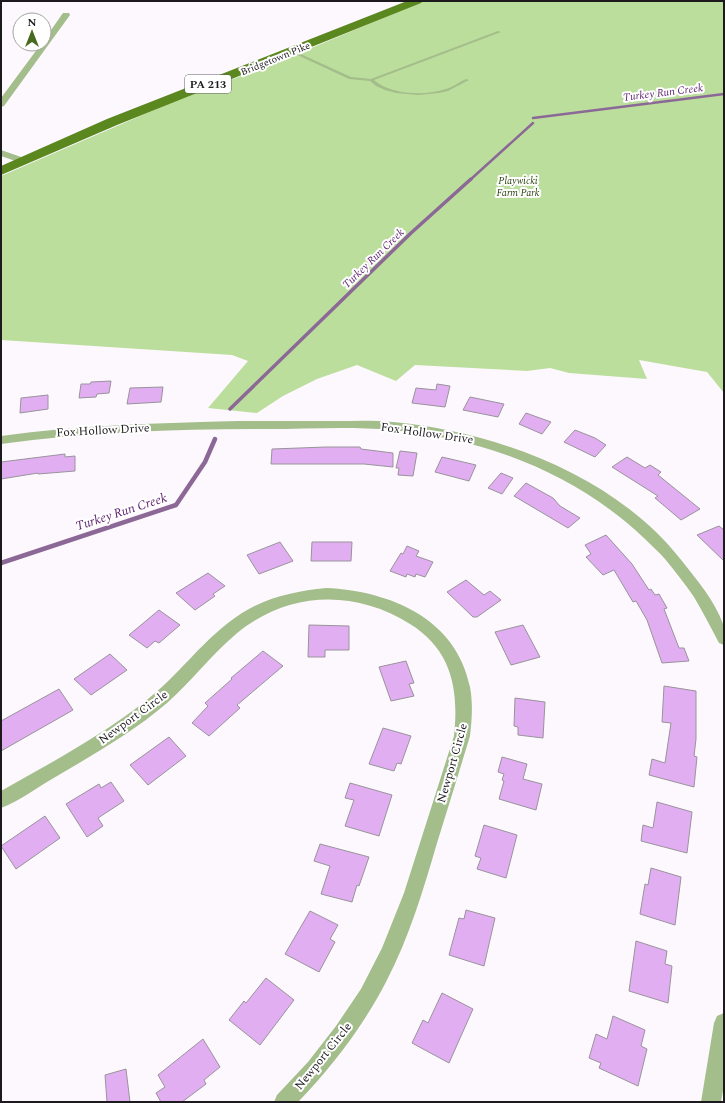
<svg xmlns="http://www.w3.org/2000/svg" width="725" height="1103" viewBox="0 0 725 1103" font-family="Spectral,serif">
	<rect width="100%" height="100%" fill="#fdf8fe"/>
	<!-- green -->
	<path fill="#bcde9d" d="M424,1H724V393L707,372L639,360L647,379L569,373L550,368L527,371L415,365L396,381L357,365L317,379L283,396L257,413L208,408L248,361L232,355L1,340V176L182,98L268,66Z"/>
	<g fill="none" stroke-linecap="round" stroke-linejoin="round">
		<!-- stream-far2 -->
		<g stroke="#8b6896" stroke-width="2.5">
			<path d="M533,118L724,94"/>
			<path d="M470,180L533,123"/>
		</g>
		<!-- stream-far1 -->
		<path stroke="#8b6896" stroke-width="3.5" d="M230,409L411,233L471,179"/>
		<!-- stream -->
		<path stroke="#8b6896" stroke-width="4.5" d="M1,563L176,505L205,462L215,439"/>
	</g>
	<!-- building -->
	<g fill="#e1aff1" stroke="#99939b">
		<path d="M111,381L109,393L97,394L96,397L79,398L81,384H90L91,382Z"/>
		<path d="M437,384L450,386L445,407L412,403L416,388L436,390Z"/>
		<path d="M163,387L161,402L127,404L130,388Z"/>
		<path d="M48,395V409L20,413L21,398Z"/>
		<path d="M470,397L504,404L498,417L463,410Z"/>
		<path d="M526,413L551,422L542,434L519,424Z"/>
		<path d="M575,430L595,438L606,445L595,457L564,442Z"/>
		<path d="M326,447H360L361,449L393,453V467L364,464H271L272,449Z"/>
		<path d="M400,451L417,453L413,476L398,475L399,468H396Z"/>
		<path d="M65,454V457L75,456V471L38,474V473L1,479V462Z"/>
		<path d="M442,457L476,465L469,481L435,472Z"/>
		<path d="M627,457L645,468L650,465L661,472L658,475L700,509L681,520L655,498L658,496L612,467Z"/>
		<path d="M501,473L513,478L502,494L488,488Z"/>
		<path d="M526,483L553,498L560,506L580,518L568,528L514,496Z"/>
		<path d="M719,526L724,530V561L697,535Z"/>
		<path d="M606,535L632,564L649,590L651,589L655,595L659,594L667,608L664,609L679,648H684L689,661L662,663L647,620L636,601L633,602L614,570L603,575L586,557L591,554L585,545Z"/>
		<path d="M280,542L293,561L259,574L247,555Z"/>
		<path d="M312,542H352L351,561H311Z"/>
		<path d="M407,546L419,551L416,556L433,562L425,577L416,574L415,577L407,574L406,577L390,571L401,553L403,554Z"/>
		<path d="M208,573L225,586L213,594L215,596L195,610L176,593Z"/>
		<path d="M466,580L484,595L490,591L501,600L477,617H473L447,592Z"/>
		<path d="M159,610L180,625L159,643L155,641L147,648L129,635Z"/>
		<path d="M309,625L349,626V650H325V657H308Z"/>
		<path d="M523,625L540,657L511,665L495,632Z"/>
		<path d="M263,651L283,666L237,705L240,708L209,736L192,723L208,706L205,703L232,679L231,678Z"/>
		<path d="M110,654L127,670L91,695L74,679Z"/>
		<path d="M406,661L414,683L409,684L414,696L391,701L379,667Z"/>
		<path d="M664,686L696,691V739L694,756L697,757L694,787L649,775L652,759L665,763L671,723L662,722Z"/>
		<path d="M59,689L73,710L1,751V721Z"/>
		<path d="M515,698L545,702L543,738L518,735V727L514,726Z"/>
		<path d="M383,728L411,736L401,764L397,763L394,771L369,764Z"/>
		<path d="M169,737L186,756L148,785L130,765Z"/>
		<path d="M502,757L527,764L523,779L542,784L536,810L499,799L504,781L502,780L504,774L498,772Z"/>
		<path d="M111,782L124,801L98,818L103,826L87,837L66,804L99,784L101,788Z"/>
		<path d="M350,783L392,795L379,836L345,826L354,800L345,798Z"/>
		<path d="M657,802L692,812L687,853L641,841L643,825L653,828Z"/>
		<path d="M45,816L60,838L16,869L1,846Z"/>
		<path d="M484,825L517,835L506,878L477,869L481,858L475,856Z"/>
		<path d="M320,844L369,857L359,886L357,885L352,902L321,894L330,866L314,861Z"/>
		<path d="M651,868L681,877L675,925L640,914L645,884L648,885Z"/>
		<path d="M466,910L495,918L484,966L449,955L459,918L464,919Z"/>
		<path d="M310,911L338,925L330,939L335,942L319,972L285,954Z"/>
		<path d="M636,941L667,951L665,964L672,966L668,1003L629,991Z"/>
		<path d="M266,978L294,1000L260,1045L229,1020L244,1001L246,1003Z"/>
		<path d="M442,993L473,1009L449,1063L412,1043L423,1020L428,1023Z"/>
		<path d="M613,1016L645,1030L641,1046L647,1049L638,1086L599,1068L601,1063L589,1058L596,1034L607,1039Z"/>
		<path d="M203,1039L220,1067L204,1080L206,1084L182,1102H161L156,1093L165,1087L158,1075Z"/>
		<path d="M126,1069L130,1102H107L105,1075Z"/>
	</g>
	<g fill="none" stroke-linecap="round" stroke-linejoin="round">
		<!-- lane -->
		<path fill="#a3bd8b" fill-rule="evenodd" d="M498,31L501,32L374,80C391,95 425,96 446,89C453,87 459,82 466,79L469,80L448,91L439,93L418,95L396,93L385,90L376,86L370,81L349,79L289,51L292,50L351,77L371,79Z"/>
		<!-- street -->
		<g fill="#a3bd8b" fill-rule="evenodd">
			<path d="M63,13H69L70,15L4,106L1,107V98L41,44H44V40Z"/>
			<path d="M1,150L27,159L29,161L24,164L1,156Z"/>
			<path d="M239,421C270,421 301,421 333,421C353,421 373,420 393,422C498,432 616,476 682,561C697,580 715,601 723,624C725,630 724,639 724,645L719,643C711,628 703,612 694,597C685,584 675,571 665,559C659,552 651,545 645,539C577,474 484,438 391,430C350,426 307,429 266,429C178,429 89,432 1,444V436C80,425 159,423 239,421Z"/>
			<path d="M326,588C390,591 456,618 470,687C473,703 472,720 470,736C459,772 448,808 437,843C423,891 409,938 386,982C363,1026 333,1066 298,1102H274L277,1095L308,1062L336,1026L361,989L382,948L404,893L454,736C459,690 452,650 410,624C354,589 288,591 236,634C211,655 191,682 167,703C132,733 91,756 52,779C35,789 19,801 1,808V791C49,764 99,737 143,703C179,676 204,637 242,613C267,597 297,591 326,588Z"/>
			<path d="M724,1013V1085L721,1102H701L714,1023L717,1016Z"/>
		</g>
		<!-- primary -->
		<path fill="#5b871f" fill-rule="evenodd" d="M407,1H423L421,3L117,125L1,175V166L107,119Z"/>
	</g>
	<g text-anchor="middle" stroke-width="4" stroke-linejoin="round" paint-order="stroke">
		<!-- far-street labels -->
		<g font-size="10" fill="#1d1a1e" stroke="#fff">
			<text transform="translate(275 58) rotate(-22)" y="4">Bridgetown Pike</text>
		</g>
		<!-- far-park labels -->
		<g font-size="10" font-style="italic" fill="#2c420f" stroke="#fff">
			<text x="518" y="184">Playwicki<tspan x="518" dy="12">Farm Park</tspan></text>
		</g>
		<!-- shield labels -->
		<rect fill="#fff" stroke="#615f62" stroke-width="1" x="185" y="75" width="46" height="18" rx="3"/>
		<g font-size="11" font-weight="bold" fill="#1d1a1e">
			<text x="208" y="88">PA 213</text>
		</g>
		<!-- far-water labels -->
		<g font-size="11" font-style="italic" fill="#622773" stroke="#fff">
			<text transform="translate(663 92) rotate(-7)" y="4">Turkey Run Creek</text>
			<text transform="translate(373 258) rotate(-44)" y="4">Turkey Run Creek</text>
		</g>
		<!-- street labels -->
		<g font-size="12" fill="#1d1a1e" stroke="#fff">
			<text transform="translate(103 430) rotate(-3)" y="4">Fox Hollow Drive</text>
			<text transform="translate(427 433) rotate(8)" y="4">Fox Hollow Drive</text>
			<text transform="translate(133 717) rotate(-36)" y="4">Newport Circle</text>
			<text transform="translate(452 763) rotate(-74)" y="4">Newport Circle</text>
			<text transform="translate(323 1056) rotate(-51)" y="4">Newport Circle</text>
		</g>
		<!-- water labels -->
		<g font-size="13" font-style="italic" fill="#622773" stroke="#fff">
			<text transform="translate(121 511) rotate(-18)" y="5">Turkey Run Creek</text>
		</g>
	</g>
	<!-- border -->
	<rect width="725" height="1103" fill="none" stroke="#1d1a1e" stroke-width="4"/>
	<!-- north arrow -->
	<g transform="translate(32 32)"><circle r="19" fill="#ffffff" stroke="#a5a3a5"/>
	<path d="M0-3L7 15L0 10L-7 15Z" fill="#486920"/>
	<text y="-6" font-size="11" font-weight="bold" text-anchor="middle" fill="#1d1a1e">N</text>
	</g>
</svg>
